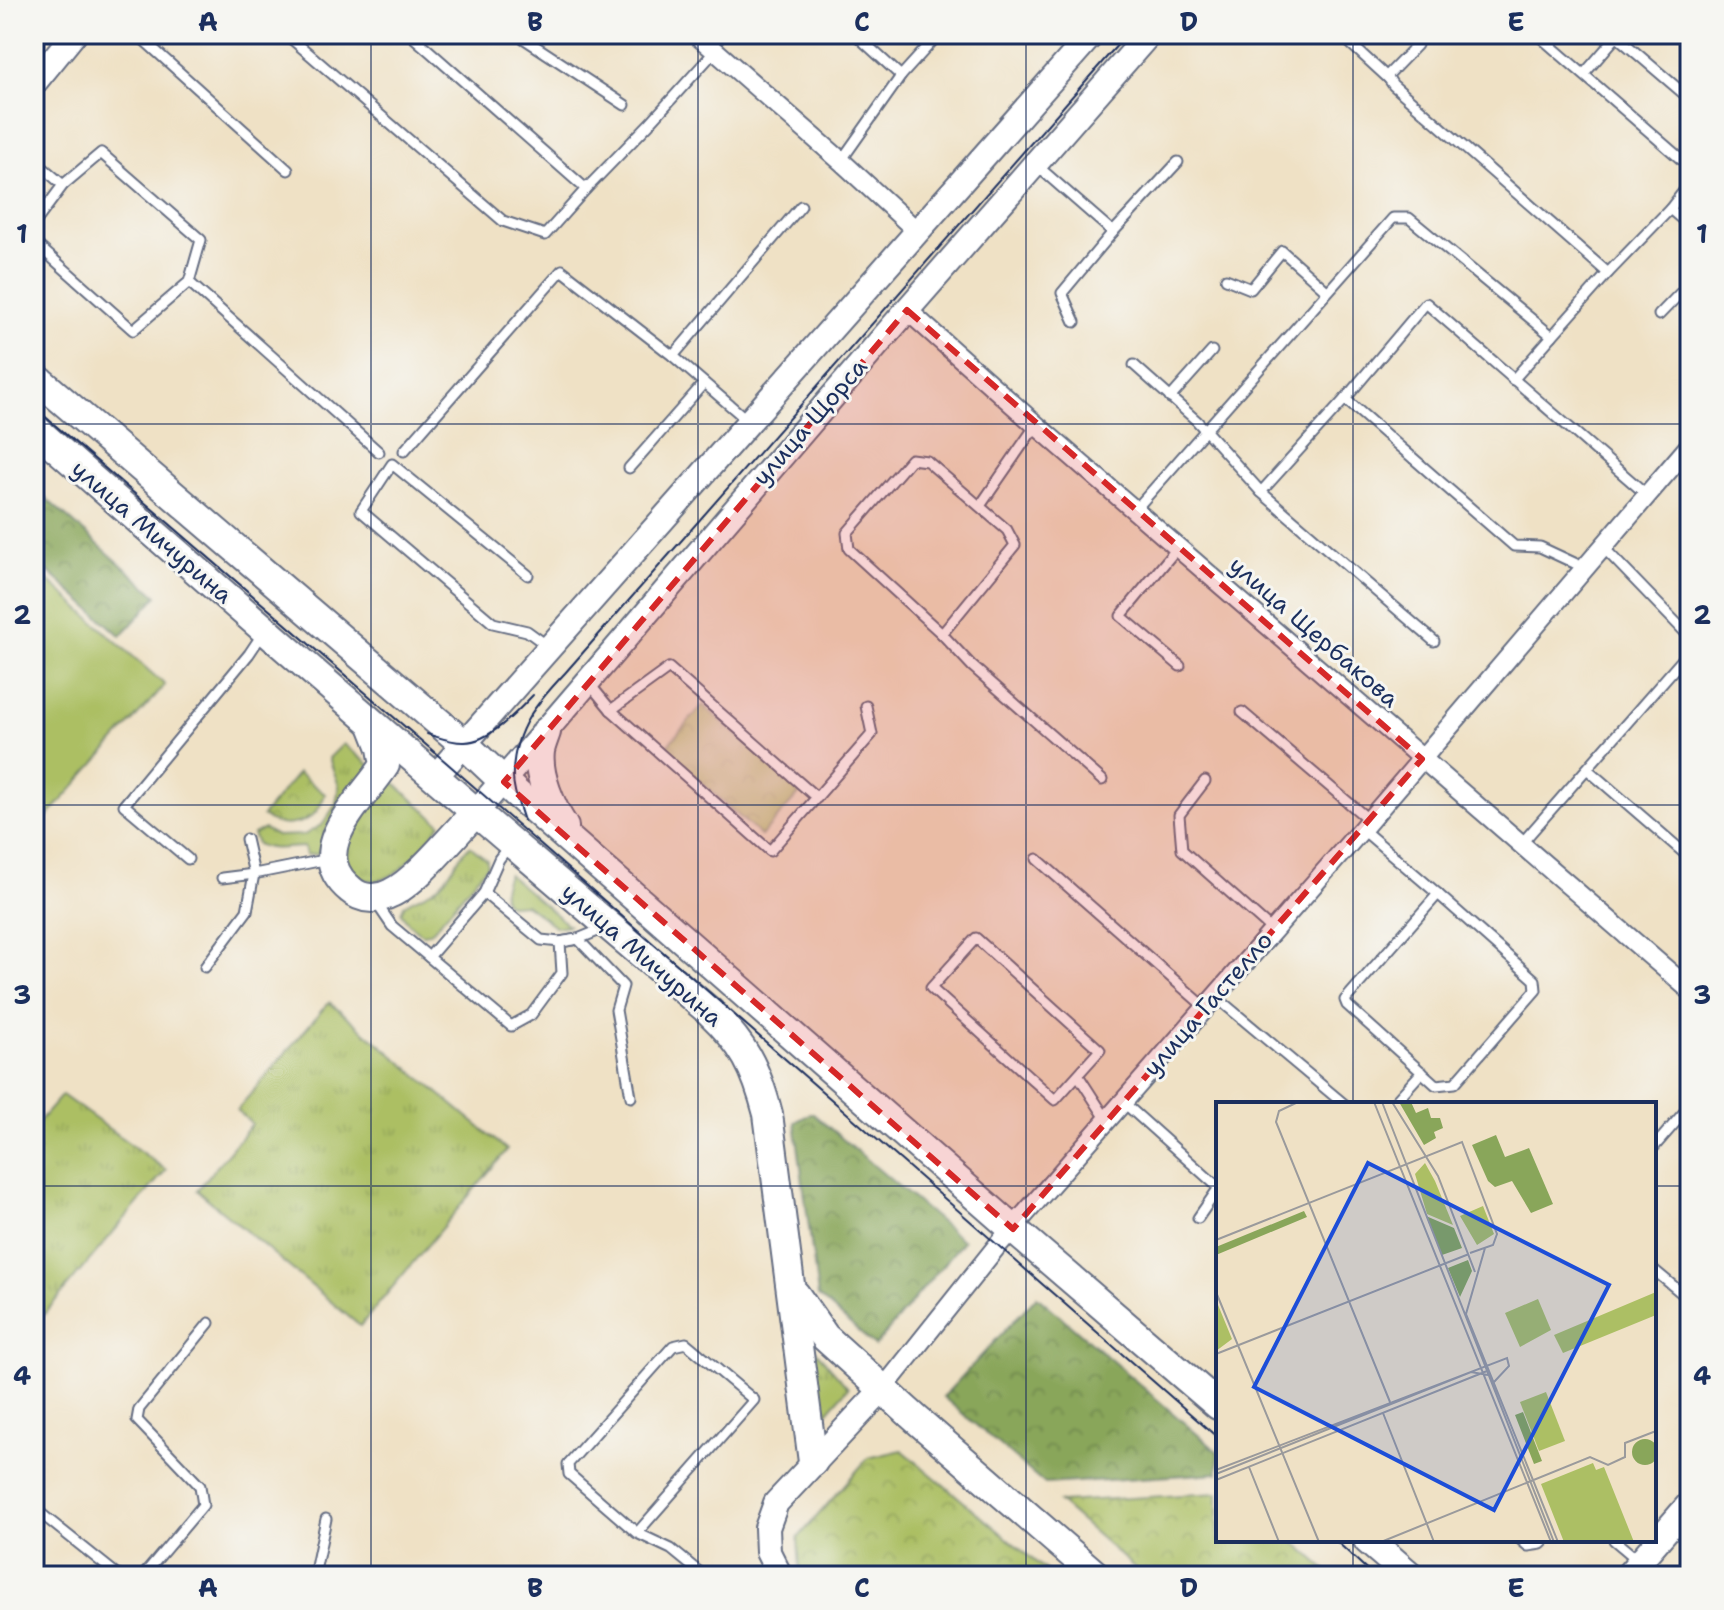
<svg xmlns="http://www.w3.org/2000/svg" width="1724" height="1610" viewBox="0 0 1724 1610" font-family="'Shantell Sans',sans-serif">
	<defs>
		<pattern id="grass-tufts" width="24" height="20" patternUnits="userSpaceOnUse" patternTransform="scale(2)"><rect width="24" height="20" fill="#acbf64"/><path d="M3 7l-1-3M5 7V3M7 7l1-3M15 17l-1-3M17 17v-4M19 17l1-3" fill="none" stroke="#93a459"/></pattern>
		<pattern id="forest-crowns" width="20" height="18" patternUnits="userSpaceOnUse" patternTransform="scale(2)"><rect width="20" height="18" fill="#89a65a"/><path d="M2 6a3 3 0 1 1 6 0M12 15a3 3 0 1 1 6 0" fill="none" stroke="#6f884e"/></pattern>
		<pattern id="park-crowns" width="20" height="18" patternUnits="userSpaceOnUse" patternTransform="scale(2)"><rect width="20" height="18" fill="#acbf64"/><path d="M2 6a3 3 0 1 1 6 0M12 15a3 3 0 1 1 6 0" fill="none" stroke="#93a459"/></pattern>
	</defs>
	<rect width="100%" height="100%" fill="#f6f6f2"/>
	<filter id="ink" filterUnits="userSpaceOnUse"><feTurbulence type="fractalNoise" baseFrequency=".0125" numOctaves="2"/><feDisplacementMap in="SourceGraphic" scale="16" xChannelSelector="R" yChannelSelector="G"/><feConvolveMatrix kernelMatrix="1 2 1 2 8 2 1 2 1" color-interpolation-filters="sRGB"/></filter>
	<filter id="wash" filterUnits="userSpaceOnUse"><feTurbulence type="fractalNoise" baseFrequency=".006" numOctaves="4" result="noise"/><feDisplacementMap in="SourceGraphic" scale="32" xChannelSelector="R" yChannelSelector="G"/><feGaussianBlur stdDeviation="1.8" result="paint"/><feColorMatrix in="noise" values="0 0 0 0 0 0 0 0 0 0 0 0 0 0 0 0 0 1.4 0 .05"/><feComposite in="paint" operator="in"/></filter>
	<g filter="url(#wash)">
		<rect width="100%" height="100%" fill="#efe1c5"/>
		<!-- grass -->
		<g fill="url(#grass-tufts)" stroke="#647761" stroke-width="2">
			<path d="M343,744L371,766L327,828L318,854L306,855L304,847C288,847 272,852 257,844L253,834L264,829L277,836L304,835L323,824L336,804L339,786L329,758Z"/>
			<path d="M392,781L441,824C422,846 388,900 355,874C347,869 343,855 345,846C349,826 379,797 392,781Z"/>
			<path d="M470,846L487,860V866L434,929C431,931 426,934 423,934C416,933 405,919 401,913L404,905C415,897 429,894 438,886C452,875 457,856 470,846Z"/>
			<path d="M508,874L568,925L556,927L525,904L511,905L505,902C500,892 504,885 508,874Z"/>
			<path d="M329,1002L507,1150L360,1326L197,1190L252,1124L237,1110Z"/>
			<path d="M62,1095L166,1170L34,1326V1127Z"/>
			<path d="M810,1344L848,1388L821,1419Z"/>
		</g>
		<!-- forest -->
		<g fill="url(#forest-crowns)" stroke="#526a5c" stroke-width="2">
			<path d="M34,488L157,596L121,636L34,559Z"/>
			<path d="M812,1113L963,1241L875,1346L818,1296L795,1122Z"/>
			<path d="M1037,1296L1218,1452V1473L1045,1484L943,1397Z"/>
		</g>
		<!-- park -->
		<g fill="url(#park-crowns)" stroke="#647761" stroke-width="2">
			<path d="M703,705L801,792L761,836L664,749Z"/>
			<path d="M298,773L325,794C323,800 320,807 316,812C302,827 278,829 262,816Z"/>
			<path d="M902,1450L1050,1574L1048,1576H809L800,1568L798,1538L868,1458Z"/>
			<path d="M1218,1493V1540H1293L1333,1576H1144L1059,1502Z"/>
		</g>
		<!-- garden -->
		<path fill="#acbf64" stroke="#647761" stroke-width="2" d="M34,568L165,685L47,817L34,806Z"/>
	</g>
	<g filter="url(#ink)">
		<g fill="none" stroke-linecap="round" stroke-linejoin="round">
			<!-- lane casing -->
			<g stroke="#656d82" stroke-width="13">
				<g id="lane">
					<path d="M137,34L288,170"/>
					<path d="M286,34L503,221L545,235L586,189"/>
					<path d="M410,34L586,189L649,124L715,51"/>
					<path d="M517,34L625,105"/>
					<path d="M855,34L901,76"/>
					<path d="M1340,34L1389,79"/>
					<path d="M1404,34L1417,45L1387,76L1393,85L1608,273"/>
					<path d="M1537,34L1690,167"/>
					<path d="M1614,34L1690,99"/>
					<path d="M1584,74L1617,36"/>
					<path d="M34,160L63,185"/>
					<path d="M841,161L901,76L939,34"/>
					<path d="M1035,164L1113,232L1062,293L1075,322"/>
					<path d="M1670,209L1690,226"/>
					<path d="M34,224L63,185L101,153L201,240L189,282L133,330L34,242"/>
					<path d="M1113,232L1178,162"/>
					<path d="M1226,279L1251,289L1282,251L1327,291"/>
					<path d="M189,282L379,452"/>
					<path d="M1659,315L1690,283"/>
					<path d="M673,356L801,206"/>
					<path d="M1134,365L1197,421L1261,492L1434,641"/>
					<path d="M1513,380L1608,273L1670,209L1690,183"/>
					<path d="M1170,398L1212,351"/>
					<path d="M1345,399L1514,546L1540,547L1585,568"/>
					<path d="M404,451L562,270L673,356L747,420"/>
					<path d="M911,459L927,461L1007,530L1015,545L942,634L849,549L847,533Z"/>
					<path d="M629,468L704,383"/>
					<path d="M1261,492L1345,399L1426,303L1647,495"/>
					<path d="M980,506L1036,425"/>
					<path d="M1135,510L1393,218H1409L1552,336"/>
					<path d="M1178,547L1121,616L1180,666"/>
					<path d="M1603,547L1687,634H1690"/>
					<path d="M528,575L392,464L361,511L493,623L527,631L549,647"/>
					<path d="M942,634L972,666L1102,780"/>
					<path d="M588,682L611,710"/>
					<path d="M1242,712L1369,820L1362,829L1438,894"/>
					<path d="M1587,769L1690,858"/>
					<path d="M1205,781L1179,815L1182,850L1272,930"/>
					<path d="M817,798L669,668L611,710L770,851L872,734L866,706"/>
					<path d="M1521,844L1689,652L1687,634"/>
					<path d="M188,859L124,805L249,654L263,633"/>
					<path d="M1037,859L1206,1008"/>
					<path d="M222,878L254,874L329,859"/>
					<path d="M484,893L541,940L560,942L578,939L605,928"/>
					<path d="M1438,894L1535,980L1536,990L1455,1083L1436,1085L1347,1005L1345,1000Z"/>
					<path d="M375,901L392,926L511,1026L531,1015L562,973L560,942L578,939L623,986L616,1010L631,1097"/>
					<path d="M976,938L1100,1050L1055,1100L931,988Z"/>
					<path d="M429,957L484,893L499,859L508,847"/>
					<path d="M205,967L247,911L254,874L246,839"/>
					<path d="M1216,997L1344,1104"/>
					<path d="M1078,1075L1107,1120"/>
					<path d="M1123,1102L1218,1187"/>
					<path d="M1393,1104L1422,1072"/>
					<path d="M1654,1147L1687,1109L1690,1112"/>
					<path d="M1198,1218L1218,1189"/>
					<path d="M1654,1270L1690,1300"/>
					<path d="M34,1508L119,1576"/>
					<path d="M637,1533L754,1400L686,1343L673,1346L568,1464L569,1474L637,1533L671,1549L704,1576"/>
					<path d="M1521,1540L1528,1546L1541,1544L1545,1540"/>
					<path d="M1614,1540L1639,1561"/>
					<path d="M143,1576L203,1505L200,1486L137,1420L139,1409L209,1323"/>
					<path d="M314,1576L326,1519"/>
				</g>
			</g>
			<!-- street casing -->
			<g stroke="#656d82" stroke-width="22">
				<g id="street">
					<path d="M696,34L841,161L918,232"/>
					<path d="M907,310L1036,425L1690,990"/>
					<path d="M883,1389L997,1246L1362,829L1690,445"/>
				</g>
			</g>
			<!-- secondary casing -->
			<g stroke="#656d82" stroke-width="28">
				<g id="secondary">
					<path d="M34,83L74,34"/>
					<path d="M435,777L1092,34"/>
					<path d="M475,813L907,310L1149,34"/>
					<path d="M780,1576L768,1552L767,1528L776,1503L883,1389"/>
					<path d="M1627,1576L1690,1503"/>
				</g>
			</g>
			<!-- primary casing -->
			<g stroke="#656d82" stroke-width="32">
				<g id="primary">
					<path d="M34,376L464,744L516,793L1013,1229L1218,1405"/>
					<path d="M34,428C257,624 482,819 709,1011C744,1044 756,1068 768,1114L813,1462"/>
					<path d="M373,725L382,748L385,765C362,801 302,850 351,890C362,900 378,900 391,893C417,881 453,835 475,813"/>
					<path d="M546,732C544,738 541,745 540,751C537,775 551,807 564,827"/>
					<path d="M795,1294L825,1337L916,1419L1097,1576"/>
					<path d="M1368,1540L1410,1576"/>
				</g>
			</g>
			<!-- lane -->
			<use href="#lane" stroke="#fff" stroke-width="9"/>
			<!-- street -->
			<use href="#street" stroke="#fff" stroke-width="18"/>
			<!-- secondary -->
			<use href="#secondary" stroke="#fff" stroke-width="24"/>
			<!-- primary -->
			<use href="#primary" stroke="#fff" stroke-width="28"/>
			<!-- tram -->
			<g stroke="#1b2f5e" stroke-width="2">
				<path d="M34,407L447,763L1218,1438"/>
				<path d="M427,734C438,737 453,743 465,742C489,742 517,712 533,695"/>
				<path d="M524,821C519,805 512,788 513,771C515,727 537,703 565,673L1127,34"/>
				<path d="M1335,1540L1374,1576"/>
			</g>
		</g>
	</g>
	<!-- marked area -->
	<path fill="#d62828" fill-opacity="0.2" stroke="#d62828" stroke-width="6" stroke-dasharray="16 10" stroke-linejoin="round" d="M907,310L1422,759L1013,1229L504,782Z"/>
	<!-- grid -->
	<path fill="none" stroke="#1b2f5e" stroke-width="2" stroke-opacity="0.55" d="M371,34V1576M698,34V1576M1026,34V1576M1353,34V1104M34,424H1690M34,805H1690M34,1186H1218M1654,1186H1690M1353,1540V1576"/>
	<g text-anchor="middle" stroke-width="6" stroke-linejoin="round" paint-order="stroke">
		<!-- street labels -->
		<g font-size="24" fill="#1b2f5e" stroke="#f6f6f2">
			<text transform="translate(810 422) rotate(-49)" y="8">улица Щорса</text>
			<text transform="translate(152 532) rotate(41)" y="8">улица Мичурина</text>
			<text transform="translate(1314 632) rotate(41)" y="8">улица Щербакова</text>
			<text transform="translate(642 955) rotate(41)" y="8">улица Мичурина</text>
			<text transform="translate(1208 1004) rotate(-49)" y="8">улица Гастелло</text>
		</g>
	</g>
	<!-- overview -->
	<g transform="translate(1216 1102)">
		<rect width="440" height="440" fill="#efe1c5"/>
		<path d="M440,190V213L347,251L338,233ZM322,197L335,228L304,245L289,211Z" fill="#acbf64"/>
		<path d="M183,0H195L200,11L212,6L215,16H224L227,26L218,30L220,36L208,43ZM280,33L289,55L313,46L337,102L315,111L296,79L279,85L272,79L256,43ZM88,109L91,115L0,153V145ZM210,114L238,126L246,146L226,153ZM252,158L256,169L244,195L232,166ZM307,310L326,359L318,362L299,313ZM416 350a13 13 0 1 1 26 0a13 13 0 1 1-26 0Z" fill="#89a65a"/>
		<path d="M209,61L219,79L237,123L211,112L199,72ZM267,104L278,132L261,143L244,114ZM0,198L16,237L0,249ZM377,361L380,368L388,365L418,440H348L325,382Z" fill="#acbf64"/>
		<path d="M330,290L349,339L323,349L304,300Z" fill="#acbf64"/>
		<path fill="none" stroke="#9a9a9c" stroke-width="2" d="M82,0L63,9L60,20L174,300M158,0L335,440M166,0L338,440M176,0L222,74L259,170M0,138L246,40L281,132L277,143L254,151M269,146L250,212L342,440M0,190L103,440M0,252L253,152M167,311L218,440M33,365L63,440M0,368L291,256L293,264L278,280M0,372L255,270L272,273M0,378L271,269M165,440L374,355L392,363L409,355V341L440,329"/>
		<path fill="#1d4ed8" fill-opacity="0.15" stroke="#1d4ed8" stroke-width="4" d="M152,61L393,183L278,408L38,285Z"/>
		<rect width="440" height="440" fill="none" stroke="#1b2f5e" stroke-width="4"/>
	</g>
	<!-- margin -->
	<rect width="1724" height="1610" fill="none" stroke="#f6f6f2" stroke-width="88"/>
	<rect x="44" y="44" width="1636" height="1522" fill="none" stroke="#1b2f5e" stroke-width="3"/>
	<g font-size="26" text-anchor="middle" font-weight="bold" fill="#1b2f5e">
		<text x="208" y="31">A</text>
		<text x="535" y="31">B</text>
		<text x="862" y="31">C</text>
		<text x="1189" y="31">D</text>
		<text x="1516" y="31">E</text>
		<text x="22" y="243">1</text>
		<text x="1702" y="243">1</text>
		<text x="22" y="624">2</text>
		<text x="1702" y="624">2</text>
		<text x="22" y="1004">3</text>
		<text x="1702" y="1004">3</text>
		<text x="22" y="1385">4</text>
		<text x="1702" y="1385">4</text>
		<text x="208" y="1597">A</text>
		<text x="535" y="1597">B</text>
		<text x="862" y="1597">C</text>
		<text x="1189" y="1597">D</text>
		<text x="1516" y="1597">E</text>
	</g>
</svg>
